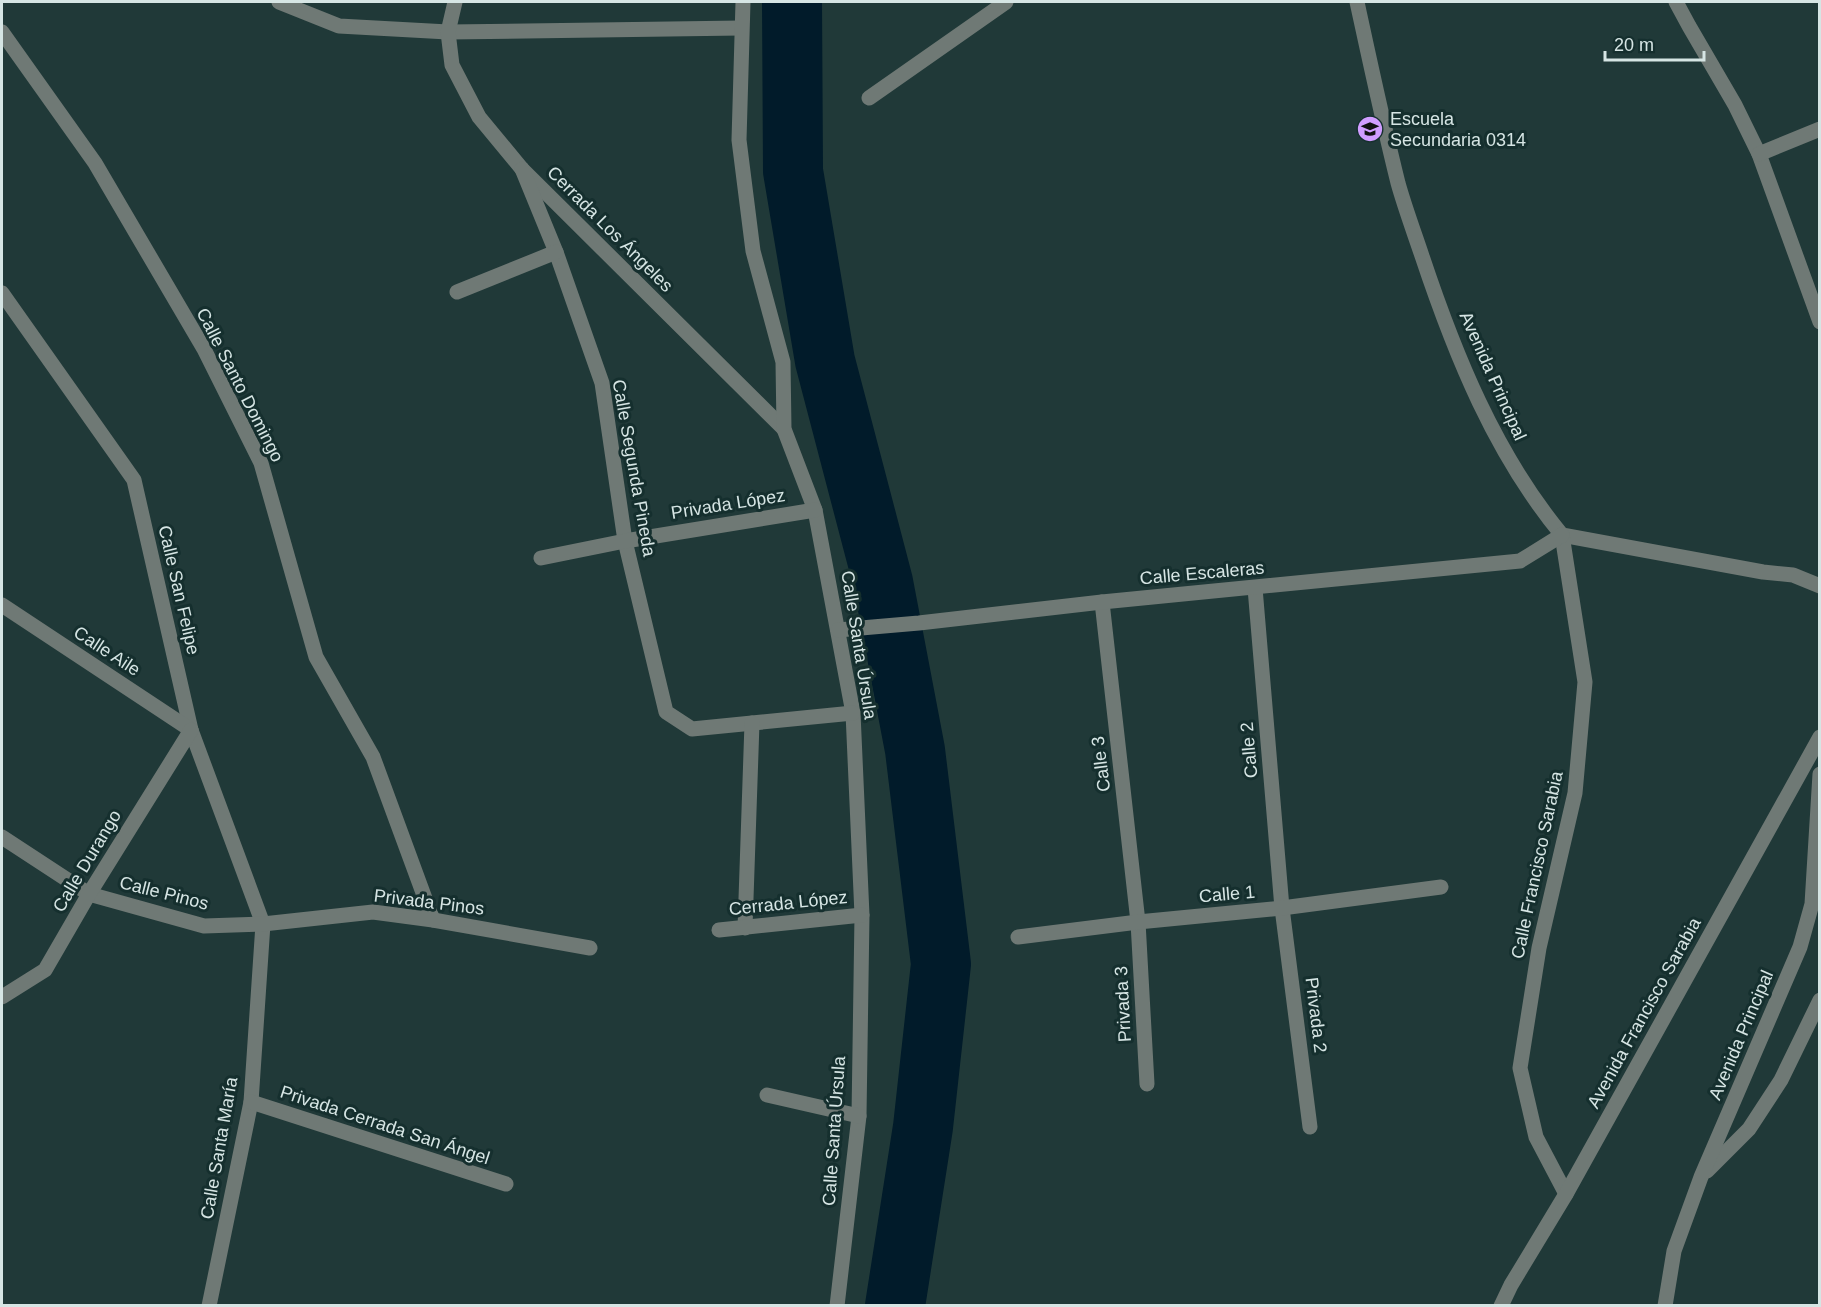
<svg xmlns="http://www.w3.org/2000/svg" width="1821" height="1307" viewBox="0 0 1821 1307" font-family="Helvetica,sans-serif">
	<rect width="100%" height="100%" fill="#203938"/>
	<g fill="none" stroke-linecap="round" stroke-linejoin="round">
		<!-- river -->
		<path stroke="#011b2a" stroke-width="60" d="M792,2L793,171L825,361L883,582L915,750L941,964L923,1127L895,1306"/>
		<!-- minor -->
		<g stroke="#6f7975" stroke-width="15">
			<path d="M279,2L339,26L448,32L741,28"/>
			<path d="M455,2L448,32L452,65L479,117L522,169L784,429"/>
			<path d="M743,2L739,140L753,251L783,362L784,429L815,510L853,713L862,915L859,1116L837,1306"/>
			<path d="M1357,2C1370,62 1383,123 1398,183C1405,208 1414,232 1422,256C1455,355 1495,454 1562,535L1763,572L1793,575L1820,586"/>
			<path d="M1676,2L1689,26L1735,105L1759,154L1820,322"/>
			<path d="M2,32L95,163L204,349L261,463L316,657L373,757L433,920"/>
			<path d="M869,98L1006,2"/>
			<path d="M1759,154L1820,129"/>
			<path d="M522,169L556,252L602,383L625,541L666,712L692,729L853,713"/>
			<path d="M457,292L556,252"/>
			<path d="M2,293L134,480L191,730L263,924L251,1102L209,1306"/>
			<path d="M1562,535L1585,682L1575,793L1539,948L1520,1068L1536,1137L1566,1194"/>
			<path d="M541,558L625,541L815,510"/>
			<path d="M1255,588L1282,908L1310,1127"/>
			<path d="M1102,602L1138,922L1147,1084"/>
			<path d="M2,605L191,730"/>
			<path d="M838,630L919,623L1102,602L1520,561L1562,535"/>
			<path d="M2,837L89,894L204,926L263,924L373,912L433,920L590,948"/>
			<path d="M745,928L752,723"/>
			<path d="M719,930L862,915"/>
			<path d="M1018,937L1138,922L1282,908L1441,887"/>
			<path d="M2,997L45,970L89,894L191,730"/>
			<path d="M767,1095L859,1116"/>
			<path d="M251,1102L506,1184"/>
			<path d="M1707,1171L1749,1129L1781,1080L1820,1000"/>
			<path d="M1501,1306L1511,1285L1566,1194L1820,737"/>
			<path d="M1665,1306L1674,1251L1701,1177L1800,947L1812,904L1820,774"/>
		</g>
	</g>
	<!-- icons -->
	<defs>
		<g id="school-disc" transform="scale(1.35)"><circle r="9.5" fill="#d09dff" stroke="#152f2e"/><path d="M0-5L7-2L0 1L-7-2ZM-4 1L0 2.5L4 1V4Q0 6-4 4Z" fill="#111"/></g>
	</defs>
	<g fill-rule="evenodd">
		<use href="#school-disc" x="1370" y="129"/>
	</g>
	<g text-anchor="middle" stroke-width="6" stroke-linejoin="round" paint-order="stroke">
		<!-- poi labels -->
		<g font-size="18" fill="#d6e5e4" stroke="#152f2e" text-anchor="start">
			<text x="1390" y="125">Escuela<tspan x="1390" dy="21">Secundaria 0314</tspan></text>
		</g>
		<!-- street labels -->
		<g font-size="18" fill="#d6e5e4" stroke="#152f2e">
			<text transform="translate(610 229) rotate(45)" y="6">Cerrada Los Ángeles</text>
			<text transform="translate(1493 376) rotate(66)" y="6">Avenida Principal</text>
			<text transform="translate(240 385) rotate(63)" y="6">Calle Santo Domingo</text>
			<text transform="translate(634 468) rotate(80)" y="6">Calle Segunda Pineda</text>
			<text transform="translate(728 504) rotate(-9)" y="6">Privada López</text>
			<text transform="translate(1202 573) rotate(-5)" y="6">Calle Escaleras</text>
			<text transform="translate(179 590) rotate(77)" y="6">Calle San Felipe</text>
			<text transform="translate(859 645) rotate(81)" y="6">Calle Santa Úrsula</text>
			<text transform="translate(107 651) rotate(33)" y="6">Calle Aile</text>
			<text transform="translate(1249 750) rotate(-95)" y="6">Calle 2</text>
			<text transform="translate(1101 764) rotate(-97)" y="6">Calle 3</text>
			<text transform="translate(87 861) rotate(-59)" y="6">Calle Durango</text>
			<text transform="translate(1537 865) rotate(-78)" y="6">Calle Francisco Sarabia</text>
			<text transform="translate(164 893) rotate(14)" y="6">Calle Pinos</text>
			<text transform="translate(1227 894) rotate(-5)" y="6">Calle 1</text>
			<text transform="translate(429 902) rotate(7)" y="6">Privada Pinos</text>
			<text transform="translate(788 903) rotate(-6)" y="6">Cerrada López</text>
			<text transform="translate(1123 1004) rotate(-93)" y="6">Privada 3</text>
			<text transform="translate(1644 1013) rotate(-61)" y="6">Avenida Francisco Sarabia</text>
			<text transform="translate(1316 1015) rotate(83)" y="6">Privada 2</text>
			<text transform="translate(1741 1035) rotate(-67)" y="6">Avenida Principal</text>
			<text transform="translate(385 1125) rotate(18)" y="6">Privada Cerrada San Ángel</text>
			<text transform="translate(834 1131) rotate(-86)" y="6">Calle Santa Úrsula</text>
			<text transform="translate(219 1148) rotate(-80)" y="6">Calle Santa María</text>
		</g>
	</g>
	<!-- border -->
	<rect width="1821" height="1307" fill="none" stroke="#d6e5e4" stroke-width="6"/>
	<!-- scale -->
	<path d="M1605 51v9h99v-9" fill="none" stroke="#d6e5e4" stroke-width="3"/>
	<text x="1614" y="51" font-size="18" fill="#d6e5e4" stroke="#152f2e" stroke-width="4.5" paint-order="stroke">20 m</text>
</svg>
